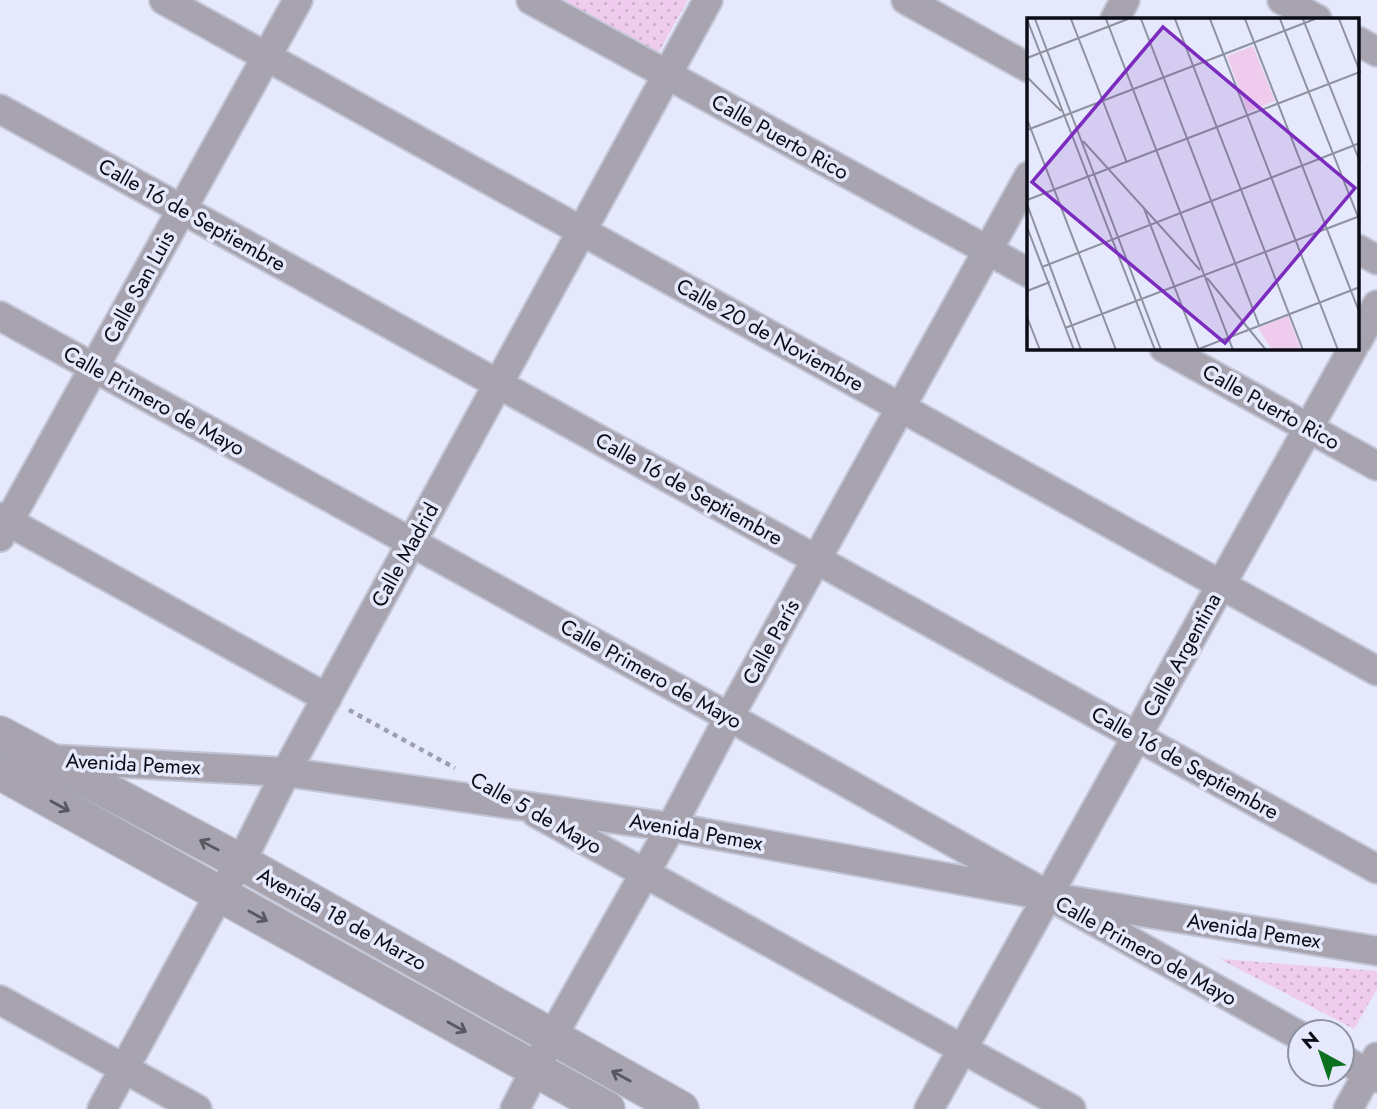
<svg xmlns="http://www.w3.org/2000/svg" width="1377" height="1109" viewBox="0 0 1377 1109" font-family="Jost,sans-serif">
	<defs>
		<pattern id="grass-dots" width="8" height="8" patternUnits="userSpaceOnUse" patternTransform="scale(1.75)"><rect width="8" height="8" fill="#efcced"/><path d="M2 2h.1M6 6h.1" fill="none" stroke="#ccaeca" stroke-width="1.8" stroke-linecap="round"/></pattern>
	</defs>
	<rect width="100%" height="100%" fill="#e5e9fb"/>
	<!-- grass -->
	<g fill="url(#grass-dots)">
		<path d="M554,0H688L656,57Z"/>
		<path d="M1220,959L1377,971V989L1354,1029Z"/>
	</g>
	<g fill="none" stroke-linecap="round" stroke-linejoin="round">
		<!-- minor casing -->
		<g stroke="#c2c6d6" stroke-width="32">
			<g id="minor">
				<path d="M164,0L1377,671"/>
				<path d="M531,0L1029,273"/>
				<path d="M906,0L1029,68"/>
				<path d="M1282,0L1317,19"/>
				<path d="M1115,19L1125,0"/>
				<path d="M1358,41L1377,52"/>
				<path d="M0,109L1377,869"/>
				<path d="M1358,249L1377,260"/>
				<path d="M0,316L729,717L1300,1036"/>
				<path d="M1358,340L1377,305"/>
				<path d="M1164,348L1377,466"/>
				<path d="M0,517L327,698"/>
				<path d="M0,537L298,0"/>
				<path d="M51,759L286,772L671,827L1026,892"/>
				<path d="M536,813L1071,1109"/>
				<path d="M1069,900L1377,951"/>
				<path d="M0,1000L197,1109"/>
				<path d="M1342,1059L1377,1078"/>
				<path d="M102,1109L219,895L241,862L286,772L708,0"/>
				<path d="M515,1109L552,1037L671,827L729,717L1029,176"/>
				<path d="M929,1109L1353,348"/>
				<path d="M1348,1109L1377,1057"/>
			</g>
		</g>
		<!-- tertiary casing -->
		<g stroke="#c2c6d6" stroke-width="38">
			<g id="tertiary">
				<path d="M0,734L241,862L681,1109"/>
				<path d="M0,772L607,1109"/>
			</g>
		</g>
		<!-- path -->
		<path stroke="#9c9fae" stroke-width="4.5" stroke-dasharray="5 5" stroke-linecap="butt" d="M349,710L455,768"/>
		<!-- minor -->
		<use href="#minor" stroke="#a7a3af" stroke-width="28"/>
		<!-- tertiary -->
		<use href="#tertiary" stroke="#a7a3af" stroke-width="35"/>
	</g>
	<!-- one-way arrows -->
	<defs><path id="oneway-shaft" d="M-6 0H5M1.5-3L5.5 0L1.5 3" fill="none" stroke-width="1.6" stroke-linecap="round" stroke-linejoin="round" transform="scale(1.75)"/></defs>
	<g stroke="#595862">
		<use href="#oneway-shaft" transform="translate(60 806) rotate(29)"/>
		<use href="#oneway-shaft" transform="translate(209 845) rotate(-152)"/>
		<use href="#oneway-shaft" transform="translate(258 916) rotate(29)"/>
		<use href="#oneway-shaft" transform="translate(457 1027) rotate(29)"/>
		<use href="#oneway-shaft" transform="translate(621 1076) rotate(-151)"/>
	</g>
	<g text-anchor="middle" stroke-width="7" stroke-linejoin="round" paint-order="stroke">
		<!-- street labels -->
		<g font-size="21" fill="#0b0c16" stroke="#e5e9fb">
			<text transform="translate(780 137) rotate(29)" y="7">Calle Puerto Rico</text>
			<text transform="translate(192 215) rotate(29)" y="7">Calle 16 de Septiembre</text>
			<text transform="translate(139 287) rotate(-61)" y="7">Calle San Luis</text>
			<text transform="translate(770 335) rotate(29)" y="7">Calle 20 de Noviembre</text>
			<text transform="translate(154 401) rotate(29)" y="7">Calle Primero de Mayo</text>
			<text transform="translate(1271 407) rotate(29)" y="7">Calle Puerto Rico</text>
			<text transform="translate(689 489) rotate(29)" y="7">Calle 16 de Septiembre</text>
			<text transform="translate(405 555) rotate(-61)" y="7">Calle Madrid</text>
			<text transform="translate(771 642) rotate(-61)" y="7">Calle París</text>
			<text transform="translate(1182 655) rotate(-61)" y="7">Calle Argentina</text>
			<text transform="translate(651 674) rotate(29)" y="7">Calle Primero de Mayo</text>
			<text transform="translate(1185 763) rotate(29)" y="7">Calle 16 de Septiembre</text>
			<text transform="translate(133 764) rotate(3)" y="7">Avenida Pemex</text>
			<text transform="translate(536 813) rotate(29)" y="7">Calle 5 de Mayo</text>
			<text transform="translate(696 832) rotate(10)" y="7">Avenida Pemex</text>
			<text transform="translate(342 919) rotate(29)" y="7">Avenida 18 de Marzo</text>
			<text transform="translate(1254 931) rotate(9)" y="7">Avenida Pemex</text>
			<text transform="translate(1146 951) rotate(29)" y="7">Calle Primero de Mayo</text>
		</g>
	</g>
	<!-- overview -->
	<g transform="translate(1027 18)">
		<rect width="332" height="332" fill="#e5e9fb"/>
		<path d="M226,28L248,83L221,94L200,38ZM261,298L274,332H245L231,310Z" fill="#efcced"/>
		<path fill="none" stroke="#8e919f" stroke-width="2" d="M0,1L128,332M8,1L134,332M44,1L100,145M79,1L206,332M114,1L232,307M148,1L276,332M183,1L311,332M218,1L333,296M253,1L333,204M276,1L333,144M0,40L101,1M0,59L34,93M0,101L89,332M0,112L288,1M56,123L173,252M0,182L333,54L312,1M0,186L54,332M116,188L172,332M0,209L47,332M15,249L333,125M180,260L239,332M0,273L23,264M0,299L13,332M38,310L333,198M169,332L333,269"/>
		<path fill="#7b2cbf" fill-opacity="0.15" stroke="#7b2cbf" stroke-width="3.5" d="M136,9L328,170L198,325L5,164Z"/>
		<rect width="332" height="332" fill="none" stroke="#0b0c16" stroke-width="3.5"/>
	</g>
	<!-- north arrow -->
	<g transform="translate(1321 1053) rotate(320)"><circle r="33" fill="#e5e9fb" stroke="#8e919f" stroke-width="2"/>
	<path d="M0-5L12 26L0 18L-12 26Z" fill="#0b701f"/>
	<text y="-10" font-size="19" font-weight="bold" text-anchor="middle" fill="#0b0c16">N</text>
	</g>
</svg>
